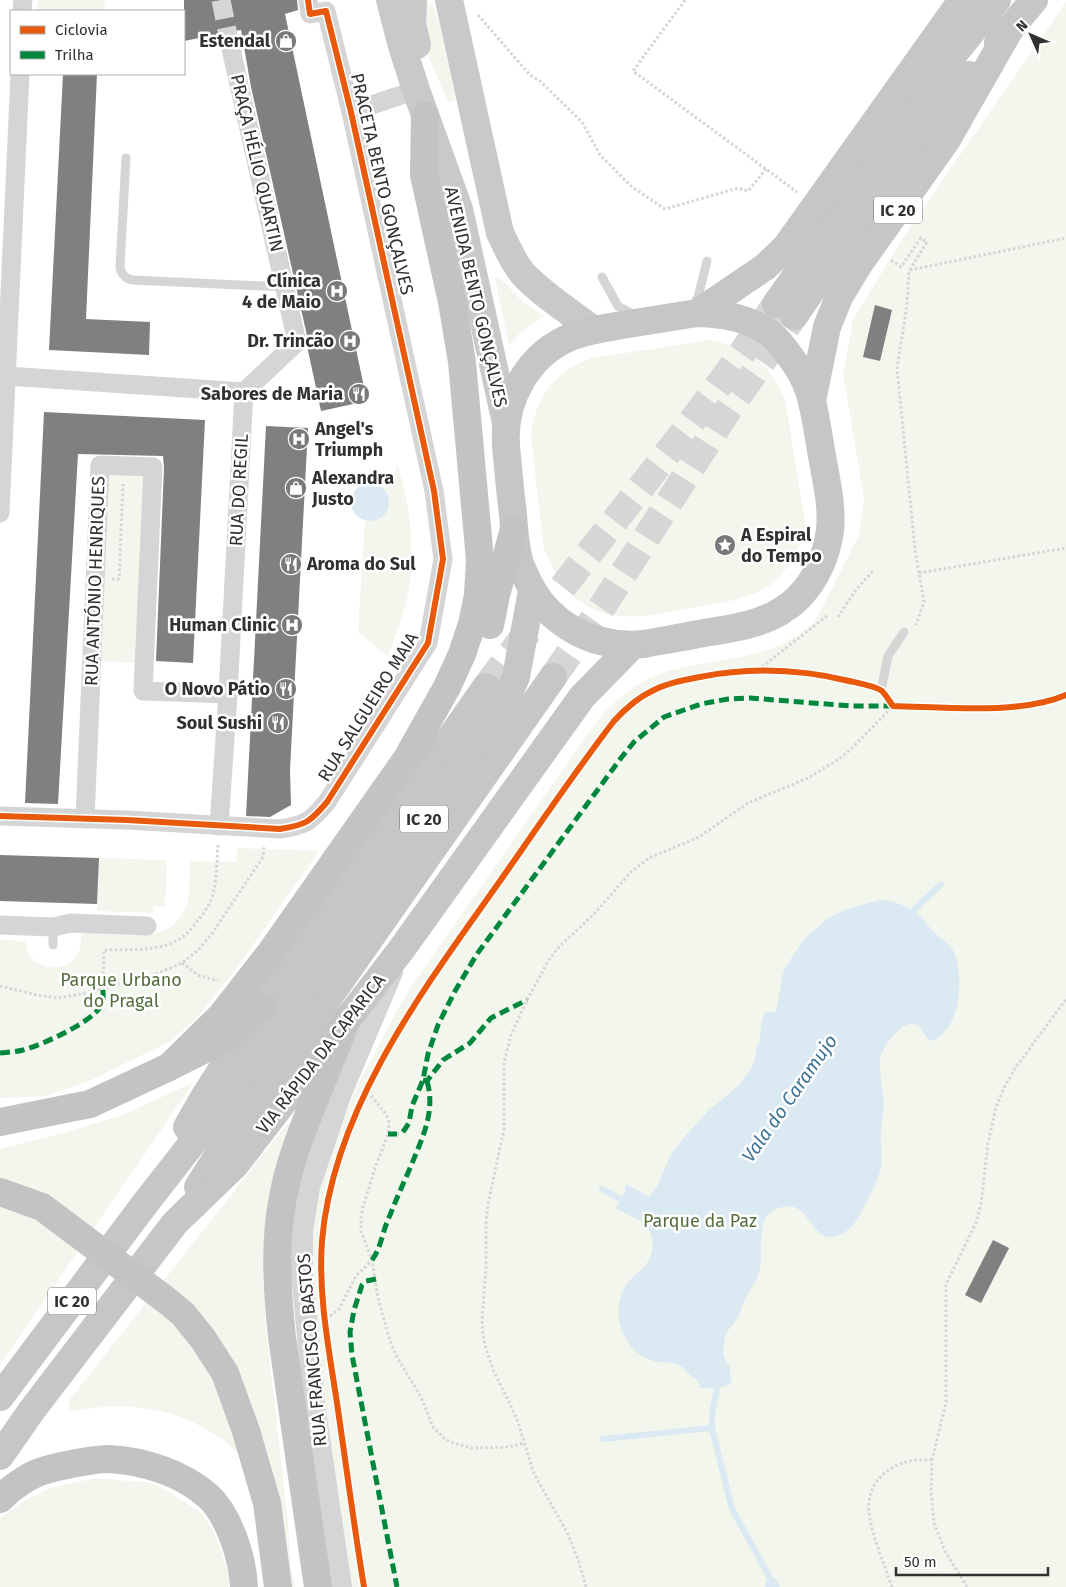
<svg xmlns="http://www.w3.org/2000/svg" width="1066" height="1587" viewBox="0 0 1066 1587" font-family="'Fira Sans',sans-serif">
	<rect width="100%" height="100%" fill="#fff"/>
	<!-- green -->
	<g fill="#f2f6ed">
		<path d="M38,0H104L106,11H37Z"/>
		<path d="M420,2L433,4L441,29L456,100L448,102L432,65L425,44Z"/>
		<path d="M1066,2V1587H352L313,1323L312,1229L324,1168L356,1088L401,1003L415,981L594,725C614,700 637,681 667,671C677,668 687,667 697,665C739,657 790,653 818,616L859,535L864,498L843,373L853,320L904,236Z"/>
		<path d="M499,277L522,301L544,316L521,332L509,345L495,279Z"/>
		<path d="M710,340C749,348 768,362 785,399L805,521L804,531L802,541L794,557L779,578L769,586L758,592L735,600C714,604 694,607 674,611C663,613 651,616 640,616C587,620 559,592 543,545L531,437C534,399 555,370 592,358Z"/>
		<path d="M398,466C410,505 415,548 409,589C405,612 396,634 388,656L358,632L365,521H372L388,496L384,490Z"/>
		<path d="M106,472L148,473L139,663L99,661Z"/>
		<path d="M237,848L319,851L239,965L197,1018L171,1041L89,1081L45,1096L0,1098V940L25,941C26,944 26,949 28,952C38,974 72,972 80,949C81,944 81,938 81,933C94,934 107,934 120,935C147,936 173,937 186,907C191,894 189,875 190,861L236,862Z"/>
		<path d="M99,858L167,860L165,907L154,906L153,913L97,911Z"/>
		<path d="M194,1082L0,1365V1149L63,1133L123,1115Z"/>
		<path d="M287,1124L290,1125L265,1232L263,1283L266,1328L288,1524L291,1569L295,1587H288L248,1462L223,1439L193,1422L175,1415L156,1410L127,1406H110L72,1411L70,1409L68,1405L70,1399Z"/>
		<path d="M95,1478L151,1483L170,1492L201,1513L213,1530L221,1551L229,1575V1587H0V1518L24,1501L50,1488Z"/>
	</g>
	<!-- water -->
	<g fill="#dbe9f2">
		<circle cx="370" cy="502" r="19"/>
		<path d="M879,900C895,901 908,905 921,917C926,922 930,929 936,934C943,940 951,945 955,954C964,980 961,1028 932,1041C922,1038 924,1023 910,1024C898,1026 881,1048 880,1061C879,1070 882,1084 883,1094C885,1107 882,1119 881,1132C880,1142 882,1153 882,1163C881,1175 865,1207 858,1218C850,1230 839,1240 824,1236C805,1224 805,1198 776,1209C752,1218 766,1258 758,1276C755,1284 749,1291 745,1299C742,1306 740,1314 736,1320C734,1325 729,1328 727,1332C725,1335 725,1340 724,1343C722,1354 724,1359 730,1367V1374L732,1384L717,1388H700C699,1379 694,1379 689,1374C676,1360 676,1364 659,1362C637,1359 623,1341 619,1320C617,1310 620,1296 625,1287C630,1278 637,1274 644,1267C656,1253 656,1231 640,1221C632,1216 623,1213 616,1208L626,1190L624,1189L627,1184L649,1197L658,1185L670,1156L686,1135L709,1110L738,1086L751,1069L756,1055V1048L760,1042L761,1024L764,1013L776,1011L784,969L805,938L827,919L844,910Z"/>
		<path d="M769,1577L775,1578L780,1587H765V1583Z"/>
	</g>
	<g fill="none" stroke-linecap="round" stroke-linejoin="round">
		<!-- stream -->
		<g stroke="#dbe9f2" stroke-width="6">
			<path d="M908,918L913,911L941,884"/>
			<path d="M602,1189L628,1203"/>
			<path d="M715,1380L717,1388L712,1415V1428L732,1509L775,1587"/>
			<path d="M603,1439L712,1428"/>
		</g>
	</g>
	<!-- building -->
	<g fill="#808080">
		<path d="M184,0H297L298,10L285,14L367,401L321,411L307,346L308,340L251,87L241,30L235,31L227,29L220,34L184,41Z"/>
		<path d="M63,74H97L86,319L150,322L149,355L49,350Z"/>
		<path d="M875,305L892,310L880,361L863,357Z"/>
		<path d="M44,412L205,420L193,663L156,661L164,468L163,456L78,454L58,804L25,803Z"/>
		<path d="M266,426L308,428L290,770L291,805L270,817L246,816Z"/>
		<path d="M0,855L99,858L97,904L0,901Z"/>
		<path d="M993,1240L1009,1248L981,1303L965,1295Z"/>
	</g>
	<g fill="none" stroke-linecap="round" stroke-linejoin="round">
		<!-- minor-tunnel -->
		<path stroke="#d6d6d6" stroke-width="19" stroke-dasharray="19 9" stroke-linecap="butt" d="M221,0L229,40"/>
		<!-- trunk-tunnel -->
		<g stroke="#d6d6d6" stroke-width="28" stroke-dasharray="28 14" stroke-linecap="butt">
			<path d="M553,677L604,604L726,413L794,316"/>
			<path d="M486,687C581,559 685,439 774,307"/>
		</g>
		<!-- path -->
		<g stroke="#d5d5d5" stroke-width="3" stroke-dasharray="2.5 2.5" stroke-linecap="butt">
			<path d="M685,0L633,71L797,192"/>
			<path d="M478,15L530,75L540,81L582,122L600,155L632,187L665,209L738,188L748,191L766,169"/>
			<path d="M891,260L901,267L921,238L927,242L909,271L907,305L897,368L915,550L924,602L916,625"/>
			<path d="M910,270L1066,238"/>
			<path d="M919,573L1066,548"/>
			<path d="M112,579H119L123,484"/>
			<path d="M838,617L855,591L873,571"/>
			<path d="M758,670L828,615"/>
			<path d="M889,701L893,706C944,707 1020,715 1066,695"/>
			<path d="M182,963L198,975L218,981"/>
			<path d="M0,986L37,995L58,998L82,994L156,974L182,963L197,951L211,935L263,857L264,845"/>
			<path d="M103,989L104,950C127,949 155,952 176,941C185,937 192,928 198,920C206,911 212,901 214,890C217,875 217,859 218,844"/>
			<path d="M365,1088L385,1113L388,1118L389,1125L388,1134L375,1168L363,1207L361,1218V1231L372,1260L378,1298L390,1341L397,1357L421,1397L433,1427L444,1438L450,1442L471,1448L508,1447L524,1443"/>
			<path d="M397,1134L403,1132"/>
			<path d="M326,1319L339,1309L356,1276L372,1260"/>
			<path d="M586,1587L578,1559L567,1532L534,1474L518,1422L509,1402L494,1372L486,1349L483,1336L482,1321L486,1267V1221L488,1204L504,1129V1063L511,1035L527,1000L550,958L559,947L595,913L631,872L649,858L699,837L748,803L808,778L839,759L851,749L893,706"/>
			<path d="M892,1587C885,1566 866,1522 869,1502C871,1482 887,1467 906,1462C914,1459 924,1460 932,1460"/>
			<path d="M967,1587L945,1551L934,1523L931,1492L932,1460L946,1402V1284L976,1223L981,1204L988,1143L996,1107L1004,1088L1014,1070L1066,999"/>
		</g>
		<!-- service -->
		<g stroke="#d5d5d5" stroke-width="9">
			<path d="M126,158L120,267C121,274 126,279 133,280L284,287"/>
			<path d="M602,277L618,306L636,316"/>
			<path d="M693,306L698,297L707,261"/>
			<path d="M881,690L888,656L904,632"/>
			<path d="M53,945V927"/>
		</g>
		<!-- minor -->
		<g stroke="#d5d5d5" stroke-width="19">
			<path d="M22,11L23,0"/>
			<path d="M229,40L297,342L244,392"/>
			<path d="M351,112L416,90"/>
			<path d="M7,376L244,392L228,694L219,826"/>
			<path d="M0,513L20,74"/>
			<path d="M0,816L127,820L280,829C306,825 310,822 327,802L428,643L443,559L434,491L351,112L326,11L310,14L308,0"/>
			<path d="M85,819L100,465L153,467L143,691L228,694"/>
			<path d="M0,925L53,927L71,923L147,926"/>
		</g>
		<!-- tertiary -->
		<path stroke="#d5d5d5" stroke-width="22" d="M341,1587L315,1411L302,1274V1231L309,1187L341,1093L392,972"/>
		<!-- primary -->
		<g stroke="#c9c9c9" stroke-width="28">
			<path d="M390,0L402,46L416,90L459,209L506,423"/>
			<path d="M413,0L412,24L417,45"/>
			<path d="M449,0L500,233C507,247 513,262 523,274C544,296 570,312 594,330"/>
		</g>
		<!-- trunk -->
		<g stroke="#c6c6c6" stroke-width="28">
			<path d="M998,43L1034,0"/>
			<path d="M776,304L949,60L997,0"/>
			<path d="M697,313C725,314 750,318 772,335C782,344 800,369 805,381C814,400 816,423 820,444C824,472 833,502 830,530C827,555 816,580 798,598C773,623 737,628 704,633C684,637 664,640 644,644C594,649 547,625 526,577C524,572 520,566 519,560C515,545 514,529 513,514C510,491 508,468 506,445C503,399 529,353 573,336C589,330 606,328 622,325C647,321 672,317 697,313Z"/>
			<path d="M697,313L765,267L786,247L955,10L965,0"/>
			<path d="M794,316L924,126L969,75"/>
			<path d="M812,401L827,327L839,297L859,264L946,141L1010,29"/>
			<path d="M187,1127L206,1094L262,1007L486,687"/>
			<path d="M198,1187L219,1154L553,677"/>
			<path d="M0,1397L144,1205L222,1105L505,702L516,677L532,591"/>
			<path d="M0,1456L32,1410L175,1223L235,1165L401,950L582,697L633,645"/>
		</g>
		<!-- motorway -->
		<g stroke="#c3c3c3" stroke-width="28">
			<path d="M490,625L496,595L514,529"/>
			<path d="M411,751L447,687L462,654L472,624L478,595L480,560L462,362L452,302L424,175L425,116"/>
			<path d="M169,1067L221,1016L271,952L422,737"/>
			<path d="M0,1122L90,1104L169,1067L221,1041L262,1007"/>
			<path d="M0,1192L42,1207L166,1300L183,1314L203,1339L225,1373L246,1431L267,1503L278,1587"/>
			<path d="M0,1499C7,1492 16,1485 24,1480C37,1471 53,1468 67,1465C81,1462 95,1459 109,1459C144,1461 182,1473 208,1496C229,1515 243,1559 244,1587"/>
			<path d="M318,1587L282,1337C277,1290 274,1243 283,1197C289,1164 301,1134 313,1103C325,1075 336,1047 347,1019"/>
		</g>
		<!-- quiet -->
		<g stroke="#00873e" stroke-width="5" stroke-dasharray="10 5" stroke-linecap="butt">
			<path d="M0,1053C8,1052 16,1052 23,1050C40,1046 92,1022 100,1007C104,1001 103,995 103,989"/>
			<path d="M423,1080L427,1081L443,1060L470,1043L491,1018L527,1000"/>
			<path d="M403,1132L409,1123L412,1106L423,1080L428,1054L438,1025L455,991L477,954L621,758L634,742L664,717L701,704L728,699L750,698L851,706H893"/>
			<path d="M388,1134H397"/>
			<path d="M372,1260C381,1248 382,1233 388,1220C395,1202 403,1184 411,1166C422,1138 436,1112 427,1081"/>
			<path d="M376,1279L366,1281L362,1285L354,1310L350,1332L352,1355L397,1587"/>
		</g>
		<!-- cycleway casing -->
		<g stroke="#fff" stroke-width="9">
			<g id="cycleway">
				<path d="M0,816L127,820L280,829C306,825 310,822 327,802L428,643L443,559L434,491L351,112L326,11L310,14L308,0"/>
				<path d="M364,1587C354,1526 346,1464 337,1403C329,1350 318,1295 322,1241C333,1108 425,987 500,881C537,828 574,773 614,721C625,709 637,698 652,691C667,683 684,680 700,677C750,667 800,669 849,681C858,683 875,686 882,691C886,695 890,702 893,706C944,707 1020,715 1066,695"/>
			</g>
		</g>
		<!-- cycleway -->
		<use href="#cycleway" stroke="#e8590c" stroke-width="6"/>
	</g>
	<!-- icons -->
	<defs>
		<g id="shop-disc" transform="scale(1.125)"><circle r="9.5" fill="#797979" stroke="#fff"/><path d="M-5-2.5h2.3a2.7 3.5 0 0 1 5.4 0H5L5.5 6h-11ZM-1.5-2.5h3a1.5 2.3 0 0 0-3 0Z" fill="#fff"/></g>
		<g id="hospital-disc" transform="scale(1.125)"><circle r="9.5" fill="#797979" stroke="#fff"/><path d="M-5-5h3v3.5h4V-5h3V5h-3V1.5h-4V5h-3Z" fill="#fff"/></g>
		<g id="restaurant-disc" transform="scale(1.125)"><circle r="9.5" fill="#797979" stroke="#fff"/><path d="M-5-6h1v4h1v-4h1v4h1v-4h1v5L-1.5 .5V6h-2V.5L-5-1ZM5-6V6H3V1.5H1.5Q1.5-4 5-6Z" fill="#fff"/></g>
		<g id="sight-disc" transform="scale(1.125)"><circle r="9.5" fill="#797979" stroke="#fff"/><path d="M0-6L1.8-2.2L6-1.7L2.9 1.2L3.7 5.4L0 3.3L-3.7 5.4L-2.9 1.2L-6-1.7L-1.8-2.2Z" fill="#fff"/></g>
	</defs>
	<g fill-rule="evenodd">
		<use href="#shop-disc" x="286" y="41"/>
		<use href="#hospital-disc" x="337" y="291"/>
		<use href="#hospital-disc" x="350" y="341"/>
		<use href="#restaurant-disc" x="359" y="394"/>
		<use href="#hospital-disc" x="299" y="439"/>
		<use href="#shop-disc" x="296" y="488"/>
		<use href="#sight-disc" x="725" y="545"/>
		<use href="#restaurant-disc" x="291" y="564"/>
		<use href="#hospital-disc" x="292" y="625"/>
		<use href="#restaurant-disc" x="286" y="689"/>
		<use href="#restaurant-disc" x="278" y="723"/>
	</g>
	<g text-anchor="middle" stroke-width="5" stroke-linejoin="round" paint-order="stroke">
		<!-- shield labels -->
		<g fill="#fff" stroke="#6f6f6f" stroke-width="1">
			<rect x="874" y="196.5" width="48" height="27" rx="4"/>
			<rect x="400" y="805.5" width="48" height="27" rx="4"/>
			<rect x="48" y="1287.5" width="48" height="27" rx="4"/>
		</g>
		<g font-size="16" font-weight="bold" fill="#313131">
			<text x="898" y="216">IC 20</text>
			<text x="424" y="825">IC 20</text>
			<text x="72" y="1307">IC 20</text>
		</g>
		<!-- poi labels -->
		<g font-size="18" font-weight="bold" fill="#313131" stroke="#fff" text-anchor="end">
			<text x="270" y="47">Estendal</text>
			<text x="321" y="287">Clínica<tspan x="321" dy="21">4 de Maio</tspan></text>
			<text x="334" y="347">Dr. Trincão</text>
			<text x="343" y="400">Sabores de Maria</text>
			<text x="315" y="435" text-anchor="start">Angel's<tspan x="315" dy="21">Triumph</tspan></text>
			<text x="312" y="484" text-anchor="start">Alexandra<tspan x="312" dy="21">Justo</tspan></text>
			<text x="741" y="541" text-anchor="start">A Espiral<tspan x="741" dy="21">do Tempo</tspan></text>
			<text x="307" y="570" text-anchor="start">Aroma do Sul</text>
			<text x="276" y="631">Human Clinic</text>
			<text x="270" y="695">O Novo Pátio</text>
			<text x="262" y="729">Soul Sushi</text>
		</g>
		<!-- street labels -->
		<g font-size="18" fill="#313131" stroke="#fff">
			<text transform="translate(257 163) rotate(77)" y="6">PRAÇA HÉLIO QUARTIN</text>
			<text transform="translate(382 184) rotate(77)" y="6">PRACETA BENTO GONÇALVES</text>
			<text transform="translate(476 297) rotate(77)" y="6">AVENIDA BENTO GONÇALVES</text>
			<text transform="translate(239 490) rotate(-87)" y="6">RUA DO REGIL</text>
			<text transform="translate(95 581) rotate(-88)" y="6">RUA ANTÓNIO HENRIQUES</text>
			<text transform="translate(368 707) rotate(-58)" y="6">RUA SALGUEIRO MAIA</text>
			<text transform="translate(321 1054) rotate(-52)" y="6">VIA RÁPIDA DA CAPARICA</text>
			<text transform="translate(312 1350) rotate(-95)" y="6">RUA FRANCISCO BASTOS</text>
		</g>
		<!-- park labels -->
		<g font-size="18" fill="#546e3d" stroke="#fff">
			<text x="121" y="986">Parque Urbano<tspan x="121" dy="21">do Pragal</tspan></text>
			<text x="700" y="1227">Parque da Paz</text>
		</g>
		<!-- water labels -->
		<g font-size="19" font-style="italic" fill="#3d7395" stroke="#fff">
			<text transform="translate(789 1098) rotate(-55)" y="7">Vala do Caramujo</text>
		</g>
	</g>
	<!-- legend -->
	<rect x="10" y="10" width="175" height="65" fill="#ffffff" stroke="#adadad"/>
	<rect x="20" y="26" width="25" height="8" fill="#e8590c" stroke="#adadad"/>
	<text x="55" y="35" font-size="15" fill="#313131">Ciclovia</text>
	<rect x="20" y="51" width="25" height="8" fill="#00873e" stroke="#adadad"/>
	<text x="55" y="60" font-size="15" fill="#313131">Trilha</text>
	<!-- north arrow -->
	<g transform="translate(1031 35) rotate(315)" stroke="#ffffff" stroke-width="4" paint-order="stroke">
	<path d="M0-4L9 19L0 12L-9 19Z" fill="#313131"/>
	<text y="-8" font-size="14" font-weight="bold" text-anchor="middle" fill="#313131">N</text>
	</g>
	<!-- scale -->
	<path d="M896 1567v8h152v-8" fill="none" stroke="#313131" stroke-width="2.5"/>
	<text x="904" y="1567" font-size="15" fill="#313131" stroke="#ffffff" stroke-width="4" paint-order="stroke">50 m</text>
</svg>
